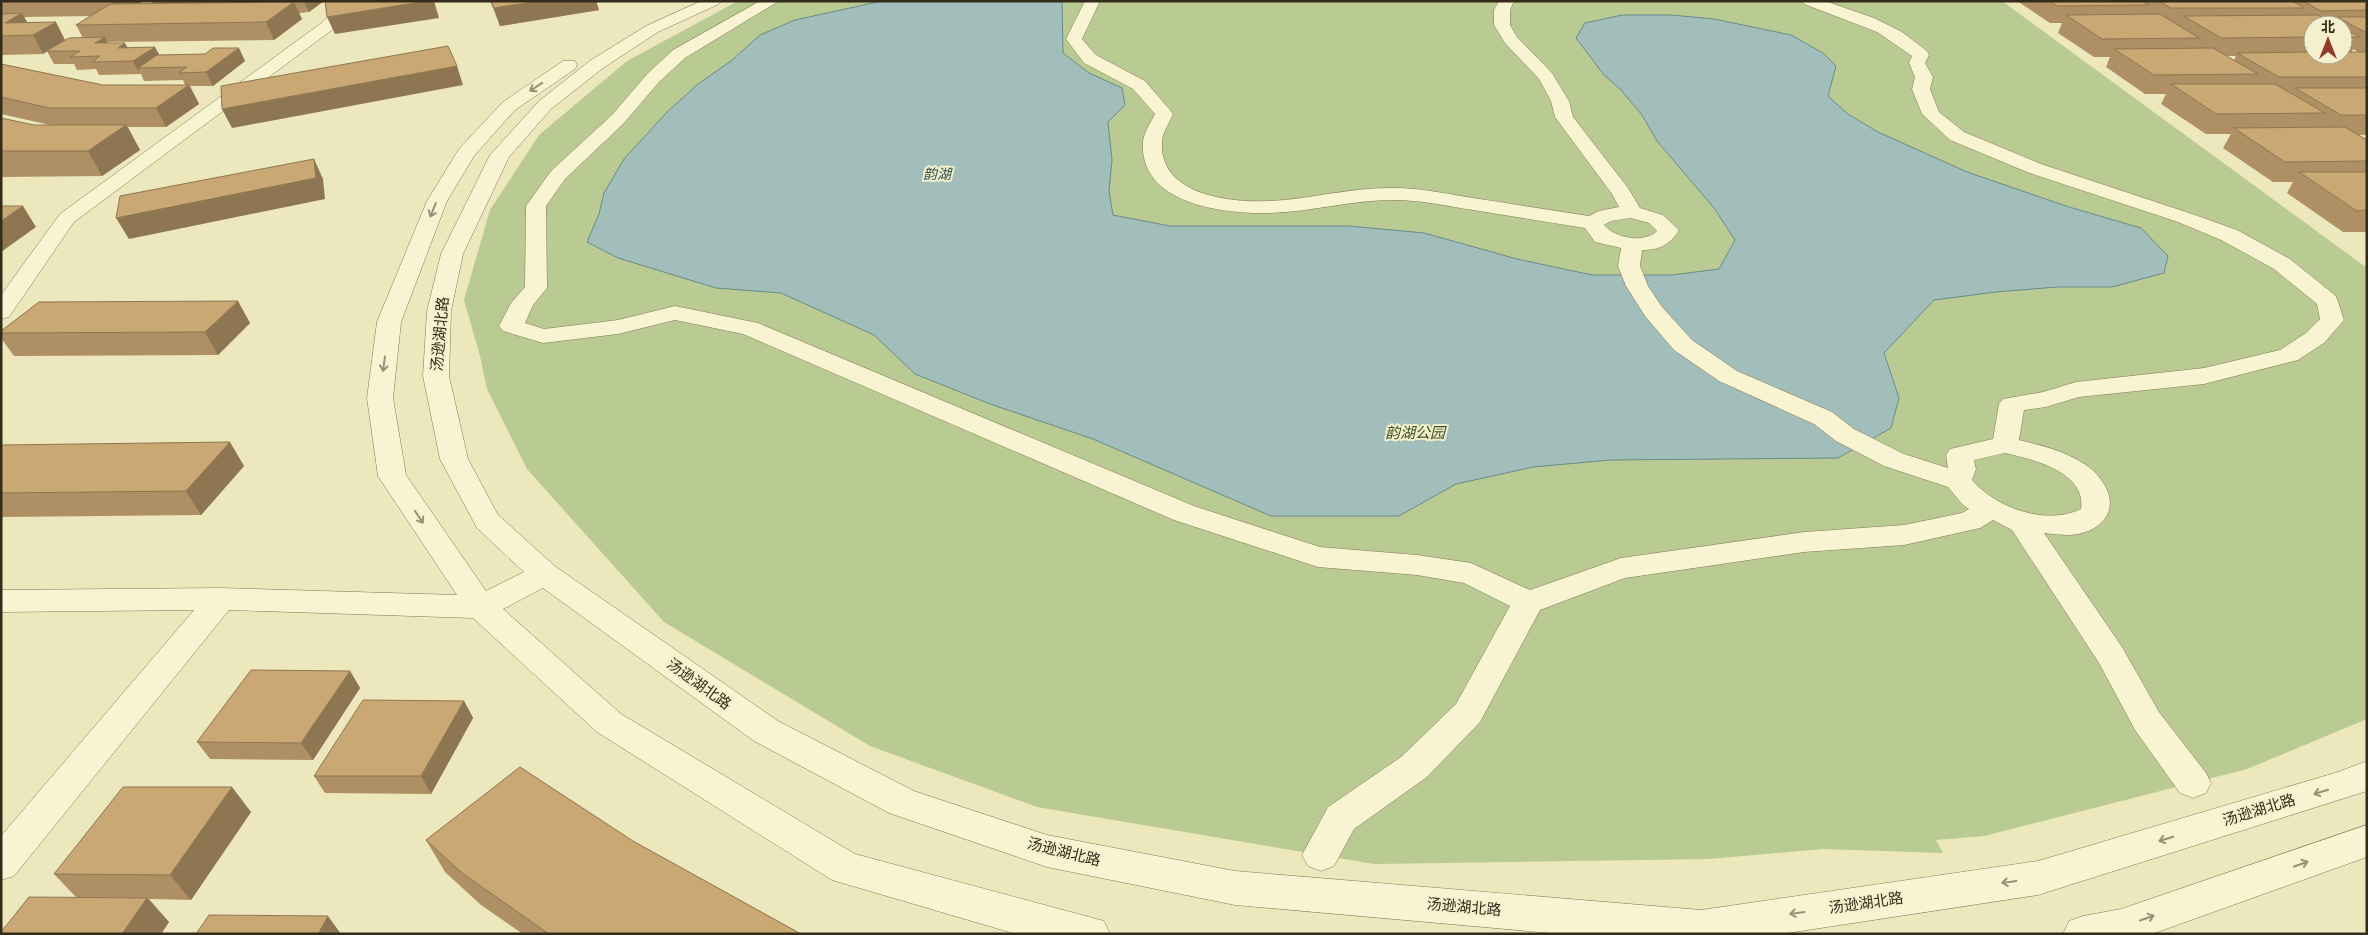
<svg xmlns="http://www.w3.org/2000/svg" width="2368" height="935" viewBox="0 0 2368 935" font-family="'Source Serif 4','Noto Sans SC',serif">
	<rect width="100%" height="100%" fill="#ece7bd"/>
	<!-- green -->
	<path fill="#b9ca92" d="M738,1H2002L2367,268V719L2247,769L1984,836L1936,840L1943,853L1823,849L1709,859L1374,864L1037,807L870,746L664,622L527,469L487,389L480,356L464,300L490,210L539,135L627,61Z"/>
	<!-- water -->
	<path fill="#a1bebb" stroke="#698b89" d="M882,1H1062L1063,53L1089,73L1122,88L1125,105L1108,122L1112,160L1109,191L1113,215L1170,226H1349L1424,233L1517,259L1592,275H1672L1719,269L1735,240L1714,208L1657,141L1642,115L1620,89L1604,75L1576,38L1585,23L1622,15H1671L1714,19L1791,35L1823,53L1836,66L1828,96L1848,114L1878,132L1967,172L2069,207L2141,228L2168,256L2164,273L2112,287H2057L1996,292L1934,300L1884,353L1899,398L1891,428L1838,458L1611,460L1533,467L1456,484L1399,516H1271L1093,439L990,404L915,374L874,335L781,293L716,288L618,258L587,242L599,214L604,193L624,159L667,112L698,84L731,61L760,35L795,20Z"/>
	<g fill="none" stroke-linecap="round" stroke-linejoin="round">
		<!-- minor casing -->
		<g stroke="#847757" stroke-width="1">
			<g id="minor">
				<path d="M347,1H363L332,30L74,222L9,317L1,319V295L60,214L320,24Z"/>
				<path d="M701,1H721L719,4L658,32L603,68L551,109L509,157L463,254L451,311L449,376L468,459L498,515L556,567L778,721L914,791L1047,835L1235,871L1701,910L2038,861L2338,772L2367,761V791L2038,895L1781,934H1562L1235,905L1047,867L889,813L754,741L543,588L503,609L621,714L855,854L1104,921L1110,934H1016L832,880L597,732L473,618L229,610L14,876L1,880V836L194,610L1,612V590L221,588L457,595L378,476L367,398L377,322L427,201L459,149L503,102L563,61H575L577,65L575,69L515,110L474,156L447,201L401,322L393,398L406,475L486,591L524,572L477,528L440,459L423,376L427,311L441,254L490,155L539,101L591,60L646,26Z"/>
				<path d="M760,1H779L685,58L659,82L624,123L565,179L546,206L547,288L533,305L525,323L544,329L618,320L675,306L758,323L1194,506L1320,547L1417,555L1471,563L1530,590L1621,558L1804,532L1904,525L1962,513L1969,509L1963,505L1948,487L1884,466L1836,441L1814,424L1719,381L1674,350L1645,316L1626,286L1618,266L1621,248L1595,242L1585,228C1548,222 1510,216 1473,210C1447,206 1420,200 1394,200C1351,200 1311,212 1269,213C1223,214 1139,204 1143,142C1143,134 1151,122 1155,114L1133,89L1084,63L1066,39L1085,1H1100L1082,39L1096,55L1145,81L1170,110L1173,114C1170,122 1162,133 1162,142C1159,195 1230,203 1270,201C1312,199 1352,187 1394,188C1421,188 1447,194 1473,198C1512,204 1550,210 1589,216L1599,211L1619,207L1612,194L1555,117L1551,101L1539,79L1505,43L1494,25V10L1499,1H1514L1510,10V25L1517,37L1552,73L1569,101L1573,117L1628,188L1640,208L1663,215L1679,230C1670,245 1659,250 1642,250L1640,266L1648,286L1662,307L1692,340L1737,371L1832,412L1854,429L1904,454L1948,468L1946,455L1950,449L1993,439L1999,404L2003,399L2043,392L2076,382L2204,368L2280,350L2306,333L2320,319L2317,304L2274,269L2221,240L2178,222L2027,172L1950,140L1922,114L1912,89L1915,77L1909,63L1912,56L1877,32L1804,4L1802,1H1825L1874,18L1902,32L1927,51L1929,55L1925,63L1933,77L1930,89L1939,112L1964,132L2041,164L2192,214L2237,230L2290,259L2336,296L2344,320L2324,343L2298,360L2204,384L2079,397L2046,407L2024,410L2019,440C2040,445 2062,450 2081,462C2092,468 2102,478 2107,490C2118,516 2096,533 2071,535C2062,535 2053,534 2044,533L2122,647L2159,712L2206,773L2211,783L2206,793L2193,798L2180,793L2135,730L2099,663L2012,530L1993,520L1980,528L1904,545L1804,552L1625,578L1540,610L1480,722L1427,777L1354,829L1334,866L1321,871L1308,866L1302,855L1328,807L1401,757L1456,704L1510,606L1464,583L1417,575L1318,567L1174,520L743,334L675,320L618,334L543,343L503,331L499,326L511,303L525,287L526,206L551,171L612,115L647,74L673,50ZM1631,218L1649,223L1657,231C1644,244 1615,238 1604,225L1611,221ZM2005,453C2032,459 2087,472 2081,509C2046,526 1996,508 1972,480L1976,469L1974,460Z"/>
				<path d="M2367,825V857L2152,934H2063L2069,921L2083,916L2121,909Z"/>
			</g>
		</g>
		<!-- minor -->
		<use href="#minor" fill="#f8f3d0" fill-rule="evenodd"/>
	</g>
	<!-- wall -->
	<g fill="#ae9064" fill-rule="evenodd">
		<path d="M1,1H142L138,4H153L152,1H324L309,12L299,13L302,19L274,40L107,42L108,43L159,55L245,61L213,86H190L199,104L166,127H128L140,150L102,176L1,177V118L34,125H50L1,114V64L103,85H185L183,80L144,81L141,74L99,75L96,69L77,70L74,64H54L47,51L43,54L1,55ZM90,16L76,25L83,38L65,40L27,23L24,17Z"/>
		<path d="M490,1H596L599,10L500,26Z"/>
		<path d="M2017,1H2367V135H2358L2367,140V232H2343L2287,193L2293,182H2273L2223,148L2231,134H2206L2161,104L2166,94H2145L2106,67L2110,57H2094L2058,33L2062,23H2050ZM2313,25H2343V55H2313ZM2353,49L2358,52H2352ZM2226,56H2236L2234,60Z"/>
		<path d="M250,323L218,355L14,356L1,338V331Z"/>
		<path d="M1,445L244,466L201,515L1,517Z"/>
		<path d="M350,671L360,688L313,760L210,759L197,742Z"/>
		<path d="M464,701L473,718L431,794L325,793L314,776Z"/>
		<path d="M251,812L191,900L149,899L169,922L161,934H1L76,897L54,874Z"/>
		<path d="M426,840L633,841L801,934H523L481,905L445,872Z"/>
	</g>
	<!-- shaded-wall -->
	<g fill="#8d7651">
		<path d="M112,1H142V2L120,15Z"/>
		<path d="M304,1H324L309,12Z"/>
		<path d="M427,1H434L439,18L335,34L327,17Z"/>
		<path d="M539,1H596L599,10L500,26L494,8Z"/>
		<path d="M294,2L302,19L274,40L266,22Z"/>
		<path d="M22,13L32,31L5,23Z"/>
		<path d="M56,22L65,40L43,54L33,35Z"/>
		<path d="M105,37L111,50L95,43Z"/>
		<path d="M125,43L132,56L118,48Z"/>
		<path d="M155,47L162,60L138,68L140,74L133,61Z"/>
		<path d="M239,48L245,61L213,86L206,72Z"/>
		<path d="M457,66L463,85L232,128L222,109Z"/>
		<path d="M189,85L199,104L166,127L156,108Z"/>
		<path d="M126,125L140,150L102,176L88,151Z"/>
		<path d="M314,159L323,179L325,199L129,239L116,218Z"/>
		<path d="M23,206L36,227L1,252V221Z"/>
		<path d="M238,301L250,323L218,355L205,332Z"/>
		<path d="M230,442L244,466L201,515L186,491Z"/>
		<path d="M350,671L360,688L313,760L301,743Z"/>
		<path d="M464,701L473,718L431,794L421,776Z"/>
		<path d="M232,787L251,812L191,900L170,875Z"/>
		<path d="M147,898L169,922L161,934H122Z"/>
		<path d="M328,916L341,934H318Z"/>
	</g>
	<!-- building -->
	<g fill="#caa874" stroke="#8d7651">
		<path d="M325,1H427L327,17Z"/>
		<path d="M491,1H539L494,8Z"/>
		<path d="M2050,1H2142L2149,5L2057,6Z"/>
		<path d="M2159,1H2292L2304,8H2171Z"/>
		<path d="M2303,1H2367V10L2321,11Z"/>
		<path d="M294,2L266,22L76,25L110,4Z"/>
		<path d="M22,13L5,23L56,22L33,35L1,36V14Z"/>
		<path d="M2160,14L2199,38L2102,39L2066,15Z"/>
		<path d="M2318,15L2337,25H2313V37L2221,38L2184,16Z"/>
		<path d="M2337,17H2367V33Z"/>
		<path d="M2343,28L2360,37H2343Z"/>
		<path d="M105,37L95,43H125L118,48L155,47L133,61L92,62L100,56L70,57L80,51H46L69,38Z"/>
		<path d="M448,46L457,66L222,109L221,86Z"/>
		<path d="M213,48H239L206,72L179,73L187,67L138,68L157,55L205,54Z"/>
		<path d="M2213,48L2258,74L2154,75L2114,49Z"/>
		<path d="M2313,52V55H2343V52H2367V77H2279L2237,53Z"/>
		<path d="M1,64L103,85H189L156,108H49L1,97Z"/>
		<path d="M2171,84H2275L2325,113L2216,114Z"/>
		<path d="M2295,88H2367V115H2341Z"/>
		<path d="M1,118L34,125H126L88,151H1Z"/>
		<path d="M2345,127L2367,140V161L2285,162L2234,128Z"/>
		<path d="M314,159L316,178L116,218L120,196Z"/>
		<path d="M2299,172H2367V210L2357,211Z"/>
		<path d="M1,206H23L1,221Z"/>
		<path d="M238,301L205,332L1,333V331L39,302Z"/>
		<path d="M230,442L186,491L1,493V445Z"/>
		<path d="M251,670L350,671L301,743L197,742Z"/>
		<path d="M363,700L464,701L421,776H314Z"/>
		<path d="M520,767L633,841L801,934H549L462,873L426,840Z"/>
		<path d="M123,787H232L170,875L54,874Z"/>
		<path d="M29,897L147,898L122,934H1V932Z"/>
		<path d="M209,915L328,916L318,934H196Z"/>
	</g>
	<!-- one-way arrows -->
	<defs><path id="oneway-shaft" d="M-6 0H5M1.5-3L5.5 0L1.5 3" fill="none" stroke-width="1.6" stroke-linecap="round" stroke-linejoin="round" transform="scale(1.25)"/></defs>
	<g stroke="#969076">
		<use href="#oneway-shaft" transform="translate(536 87) rotate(146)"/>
		<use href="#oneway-shaft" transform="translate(433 210) rotate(112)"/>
		<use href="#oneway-shaft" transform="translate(384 364) rotate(97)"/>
		<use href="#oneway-shaft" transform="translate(419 517) rotate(56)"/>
		<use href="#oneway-shaft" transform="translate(2321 792) rotate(163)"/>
		<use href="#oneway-shaft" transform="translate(2166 839) rotate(163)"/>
		<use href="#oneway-shaft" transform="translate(2301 864) rotate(-19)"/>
		<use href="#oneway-shaft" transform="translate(2009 882) rotate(172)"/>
		<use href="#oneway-shaft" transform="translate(1797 913) rotate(172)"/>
		<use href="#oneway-shaft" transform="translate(2147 918) rotate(-19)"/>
	</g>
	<g text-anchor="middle" stroke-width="4" stroke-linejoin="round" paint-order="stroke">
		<!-- far-water labels -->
		<g font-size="14" font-style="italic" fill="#2b4e53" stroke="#f4f0cd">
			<text x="937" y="179">韵湖</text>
		</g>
		<!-- street labels -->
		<g font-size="15" fill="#342c1b" stroke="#f4f0cd">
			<text transform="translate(440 334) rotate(-85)" y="5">汤逊湖北路</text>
			<text transform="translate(699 684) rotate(36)" y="5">汤逊湖北路</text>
			<text transform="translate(2259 810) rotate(-17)" y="5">汤逊湖北路</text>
			<text transform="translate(1064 852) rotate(14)" y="5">汤逊湖北路</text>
			<text transform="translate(1866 903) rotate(-8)" y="5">汤逊湖北路</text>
			<text transform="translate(1464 907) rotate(5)" y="5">汤逊湖北路</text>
		</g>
		<!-- park labels -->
		<g font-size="15" font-style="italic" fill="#3c5022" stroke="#f4f0cd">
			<text x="1415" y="438">韵湖公园</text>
		</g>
	</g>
	<!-- border -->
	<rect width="2368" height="935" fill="none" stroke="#342c1b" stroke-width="5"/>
	<!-- north arrow -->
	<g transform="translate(2328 40)"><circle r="24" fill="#f4f0cd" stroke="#a7a286"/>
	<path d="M0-4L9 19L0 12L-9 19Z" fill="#923b28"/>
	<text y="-8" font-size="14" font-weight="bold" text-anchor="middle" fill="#342c1b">北</text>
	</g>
</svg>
